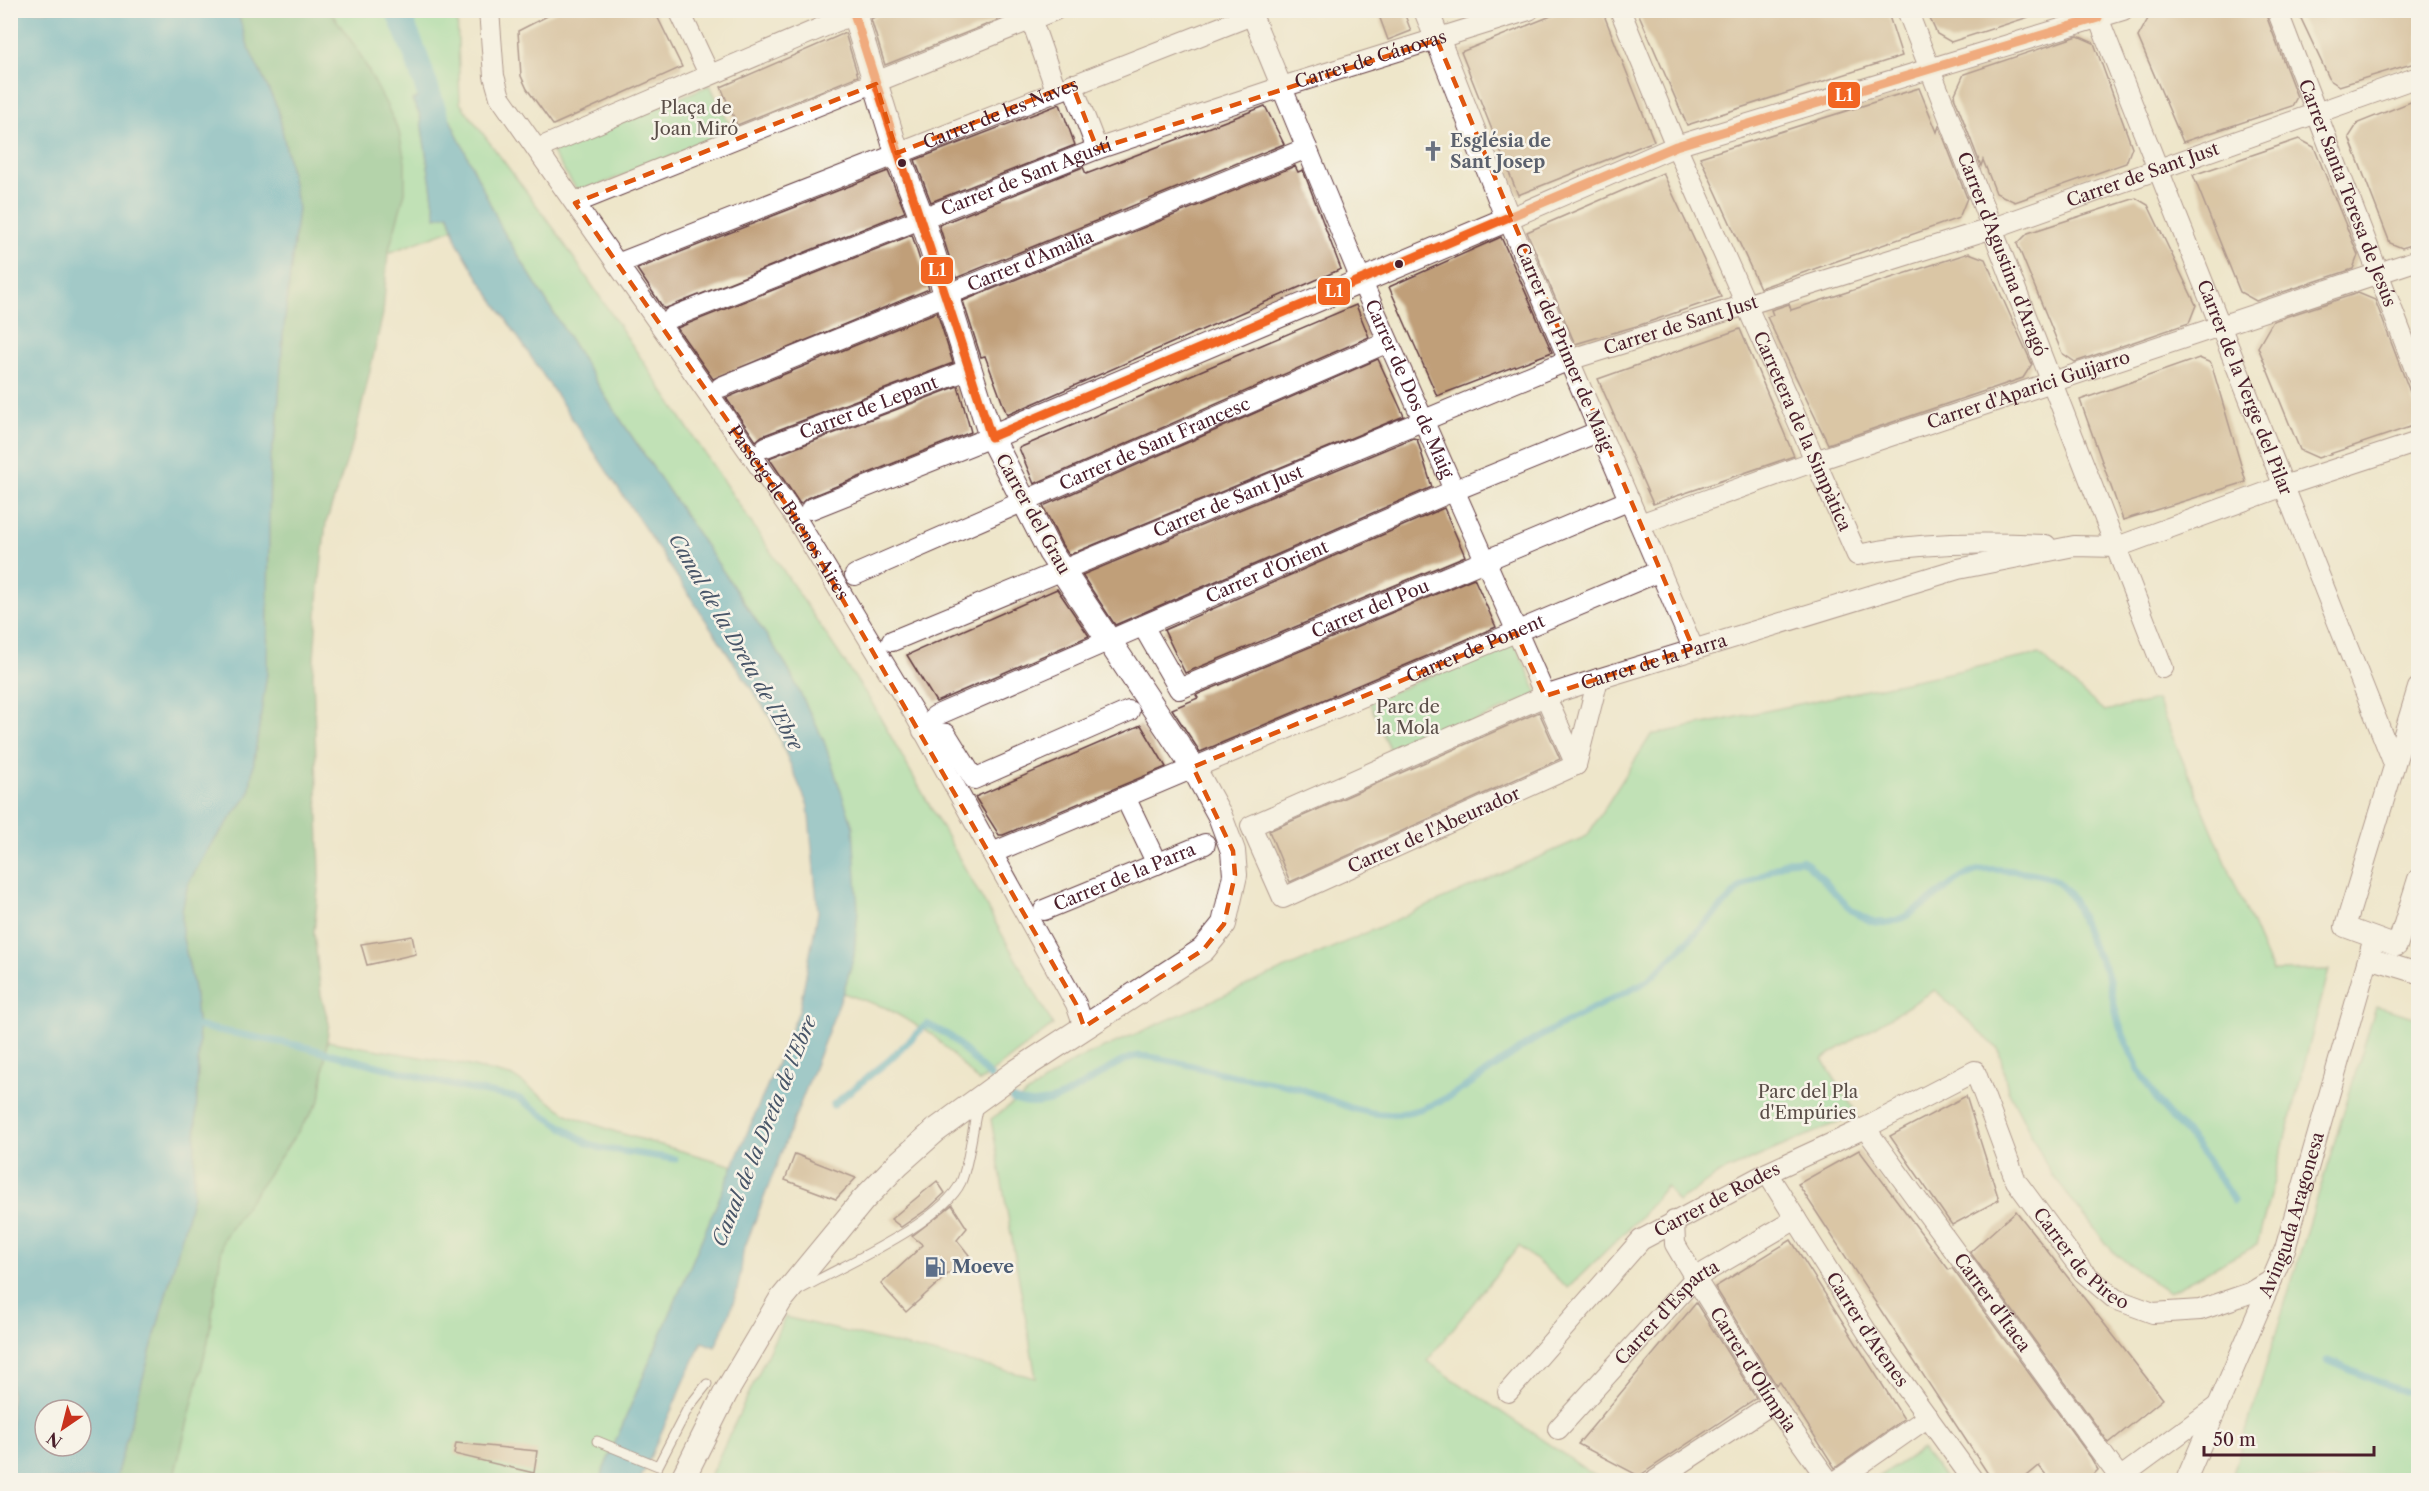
<svg xmlns="http://www.w3.org/2000/svg" width="2429" height="1491" viewBox="0 0 2429 1491" font-family="'Libre Caslon Text',serif">
	<rect width="100%" height="100%" fill="#f7f3e8"/>
	<filter id="ink" filterUnits="userSpaceOnUse"><feTurbulence type="fractalNoise" baseFrequency=".0167" numOctaves="2"/><feDisplacementMap in="SourceGraphic" scale="12" xChannelSelector="R" yChannelSelector="G"/><feConvolveMatrix kernelMatrix="1 2 1 2 8 2 1 2 1" color-interpolation-filters="sRGB"/></filter>
	<filter id="wash" filterUnits="userSpaceOnUse"><feTurbulence type="fractalNoise" baseFrequency=".008" numOctaves="4" result="noise"/><feDisplacementMap in="SourceGraphic" scale="24" xChannelSelector="R" yChannelSelector="G"/><feGaussianBlur stdDeviation="1.35" result="paint"/><feColorMatrix in="noise" values="0 0 0 0 0 0 0 0 0 0 0 0 0 0 0 0 0 1.4 0 .05"/><feComposite in="paint" operator="in"/></filter>
	<g filter="url(#wash)">
		<rect width="100%" height="100%" fill="#eee6ca"/>
		<!-- green -->
		<g fill="#89dc9d" stroke="#6a7e64" stroke-width="1.5">
			<path d="M330,11H457L460,103L555,230L872,703L1053,1025L979,1082L932,1034L886,1008L843,993L854,956L824,741L785,663L610,404L503,231L436,90L413,100L420,115L436,216L448,213L453,229L388,253L405,192L399,132L386,104Z"/>
			<path d="M710,85L733,132L579,193L551,151Z"/>
			<path d="M1514,641L1538,694L1393,757L1369,702Z"/>
			<path d="M2039,654L2104,711L2157,700L2272,971L2329,970L2257,1245L2168,1292L2114,1253L2052,1175L2008,1090L1999,1050L1935,990L1822,1059L1857,1114L1718,1174L1678,1202L1666,1186L1644,1213L1568,1288L1519,1246L1427,1361L1601,1480H708L785,1317L1036,1378L991,1119L1074,1061L1587,836L1651,735Z"/>
			<path d="M2376,1006L2418,1018V1480H2231Z"/>
			<path d="M327,1041L461,1064L514,1077L569,1115L616,1132L734,1166L599,1480H173L208,1341L223,1239L320,1100Z"/>
			<path d="M1922,1449L1946,1480H1874Z"/>
		</g>
		<!-- forest -->
		<path fill="#6ebc84" stroke="#5c6e58" stroke-width="1.5" d="M237,11H330L357,49L386,104L399,132L405,162V192L388,253L383,314L355,436L326,523L319,588L313,674L320,871L314,933L321,995L329,1023L320,1100L223,1239L208,1341L173,1480H115L193,1196L199,1040L194,988L182,934V910L188,884L208,849L249,794L267,673L270,459L277,429L283,336L298,208L278,109L249,49Z"/>
		<!-- water -->
		<g fill="#45a7c4" stroke="#486378" stroke-width="1.5" fill-rule="evenodd">
			<path d="M10,11H237L249,49L278,109L298,208L283,336L277,429L270,459L267,673L249,794L208,849L188,884L182,910V934L194,988L199,1040L193,1196L115,1480H11ZM45,1410H81V1446H45Z"/>
			<path d="M436,90L503,231L610,404L785,663L824,741L853,827L858,910L854,956L843,993L743,1252C741,1288 730,1315 715,1347L702,1342L640,1480H599L799,1011L818,912L808,806L770,717L476,274L457,242L449,214L436,217L420,115L412,100Z"/>
		</g>
		<g fill="none" stroke-linecap="round" stroke-linejoin="round">
			<!-- stream -->
			<g stroke="#45a7c4" stroke-width="7">
				<path d="M191,1025L301,1046L459,1087L518,1098L587,1143L600,1148L675,1159"/>
				<path d="M1012,1099C1050,1116 1087,1080 1119,1063C1125,1060 1134,1055 1140,1056C1170,1058 1201,1069 1230,1075C1253,1080 1279,1081 1301,1089C1333,1100 1362,1117 1397,1114C1447,1109 1489,1068 1529,1043C1565,1021 1604,1003 1642,984L1653,976L1742,886L1788,861L1802,860C1827,878 1841,908 1869,920C1903,936 1944,881 1976,871C1989,867 2035,872 2048,877C2077,890 2079,918 2091,943C2097,955 2106,966 2109,980C2113,997 2115,1015 2122,1032C2132,1057 2145,1083 2160,1104C2169,1117 2181,1126 2190,1138C2207,1157 2220,1181 2234,1201"/>
				<path d="M833,1105L888,1061L927,1024L950,1036L991,1077"/>
				<path d="M2327,1360L2388,1386L2418,1395"/>
			</g>
			<!-- canal -->
			<path stroke="#45a7c4" stroke-width="24" d="M397,10L415,53L439,124"/>
		</g>
		<g id="blocks">
			<!-- building -->
			<g fill="#c09f79">
				<path d="M559,10H654L682,67L553,125L527,89L521,76L518,31Z"/>
				<path d="M887,10H1016V13L885,65L871,19Z"/>
				<path d="M1377,10H1403L1411,31L1388,40Z"/>
				<path d="M1566,10H1602L1654,141L1518,195L1461,52Z"/>
				<path d="M1637,10H1887L1902,56L1687,125Z"/>
				<path d="M1926,10H2038V14L1951,42L1937,34Z"/>
				<path d="M2168,10H2264L2297,97L2292,106L2183,142L2138,37L2149,17Z"/>
				<path d="M2297,10H2418V62L2339,86L2330,80Z"/>
				<path d="M845,33L858,76L737,125L721,87Z"/>
				<path d="M2078,36L2094,43L2132,147L2126,163L2015,202L1996,193L1983,160L1981,166L1954,96L1964,74Z"/>
				<path d="M1919,88L1937,132L1939,126L1967,198L1959,218L1760,288L1700,157Z"/>
				<path d="M2418,99V243L2402,248L2390,243L2349,137L2358,123Z"/>
				<path d="M1060,104L1075,145L931,202L915,160Z"/>
				<path d="M1265,106L1284,144L956,278L939,225L1083,167L1086,174Z"/>
				<path d="M2299,139L2314,147L2358,255L2353,269L2256,301L2240,292L2193,175Z"/>
				<path d="M1295,166L1298,172L1303,170L1341,269L1007,415L985,356L981,357L963,301Z"/>
				<path d="M888,171L905,212L664,309L637,269Z"/>
				<path d="M1663,173L1721,297L1640,325L1575,344L1527,232Z"/>
				<path d="M2136,198L2148,205L2196,305L2189,323L2075,362L2062,353L2017,244L2028,233Z"/>
				<path d="M912,235L929,289L713,379L677,328Z"/>
				<path d="M1501,237L1552,352L1437,396L1389,287Z"/>
				<path d="M1969,253L1985,259L2032,364L2023,378L1828,444L1767,317L1773,315L1771,310L1789,304L1791,310Z"/>
				<path d="M2358,293L2375,300L2418,413L2413,426L2318,458L2300,450L2258,347L2273,321Z"/>
				<path d="M1356,305L1369,337L1034,484L1019,448Z"/>
				<path d="M937,312L953,363L762,436L756,441L726,398Z"/>
				<path d="M1740,329L1794,456L1653,504L1598,379Z"/>
				<path d="M2199,358L2211,363L2246,482L2123,520L2080,400Z"/>
				<path d="M1378,359L1404,416L1069,555L1062,545L1043,506Z"/>
				<path d="M958,386L971,432L807,498L800,504L769,458Z"/>
				<path d="M1413,438L1417,439L1432,487L1115,625L1082,575Z"/>
				<path d="M1444,508L1465,556L1185,673L1164,630Z"/>
				<path d="M1474,578L1496,627L1200,752L1172,709L1198,698L1196,695Z"/>
				<path d="M1057,589L1089,636L936,702L907,655Z"/>
				<path d="M1539,712L1560,759L1290,882L1269,831Z"/>
				<path d="M1141,725L1166,767L1003,835H999L975,797Z"/>
				<path d="M412,936L416,954L367,965L361,944Z"/>
				<path d="M1966,1096L1999,1200L1952,1225L1890,1136Z"/>
				<path d="M1859,1150L1949,1270L1952,1268L2091,1458L2098,1470L2088,1480H2050L2039,1466L2022,1480H1992L1798,1184Z"/>
				<path d="M795,1154L856,1178L836,1199L785,1180Z"/>
				<path d="M937,1181L945,1193L929,1208L901,1227L891,1219Z"/>
				<path d="M952,1205L967,1228L957,1240L969,1255L906,1312L881,1284L923,1245L912,1236Z"/>
				<path d="M2016,1211L2163,1399L2109,1443L1970,1252Z"/>
				<path d="M1791,1240L1904,1419L1835,1468L1780,1382L1776,1385L1715,1287Z"/>
				<path d="M1696,1303L1756,1398L1639,1476L1578,1444Z"/>
				<path d="M456,1443L537,1451L534,1473L454,1454Z"/>
			</g>
		</g>
	</g>
	<g filter="url(#ink)">
		<use href="#blocks" fill-opacity="0" stroke="#633d43" stroke-width="1.5"/>
		<g fill="none" stroke-linecap="round" stroke-linejoin="round">
			<!-- service casing -->
			<g stroke="#633d43" stroke-width="11">
				<g id="service">
					<path d="M801,1289C841,1266 942,1223 961,1182C969,1164 973,1125 978,1105"/>
					<path d="M597,1441L658,1466L688,1408L707,1384"/>
				</g>
			</g>
			<!-- minor casing -->
			<g stroke="#633d43" stroke-width="22">
				<g id="minor">
					<path id="s1" d="M489,10L494,76L500,97L795,517L915,715L1076,1004L1084,1027"/>
					<path d="M679,10L709,74"/>
					<path d="M1028,10L1056,90"/>
					<path id="s2" d="M1250,10L1361,280L1576,765"/>
					<path id="s3" d="M1620,10L1676,146L1857,555C1919,542 1983,542 2046,545"/>
					<path id="s4" d="M1907,10L2163,668"/>
					<path id="s5" d="M2095,10L2394,764"/>
					<path id="s6" d="M2277,10L2418,377"/>
					<path d="M1072,84L1097,149"/>
					<path d="M537,149L863,10"/>
					<path d="M575,203L1055,10"/>
					<path id="s7" d="M617,264L1252,15"/>
					<path id="s8" d="M673,317L1097,149L1282,87L1529,10"/>
					<path id="s9" d="M721,387L1307,148"/>
					<path id="s10" d="M766,447L970,369"/>
					<path d="M811,509L991,437"/>
					<path id="s11" d="M1640,524L1815,461L2418,260"/>
					<path id="s12" d="M855,575L1388,342"/>
					<path id="s13" d="M1143,626L1179,689L1630,500"/>
					<path id="s14" d="M892,641L1569,360L1993,228L2418,77"/>
					<path d="M1693,648L1508,219L1676,146L2123,10"/>
					<path d="M2418,688L2345,927L2397,946L2418,879"/>
					<path id="s15" d="M935,716L1453,491L1600,431"/>
					<path d="M923,731L946,734L974,779L1129,711"/>
					<path id="s16" d="M1576,765L1283,898L1251,826L1545,696L1598,679L1958,569L2074,546L2117,547L2284,486L2418,442"/>
					<path d="M1576,765L1598,679"/>
					<path d="M1125,797L1157,864"/>
					<path id="s17" d="M992,853L1660,571"/>
					<path id="s18" d="M1044,910L1205,844"/>
					<path d="M2369,958L2418,973"/>
					<path id="s19" d="M1865,1128L2120,1478"/>
					<path id="s20" d="M1767,1173L1874,1343L1973,1480"/>
					<path id="s21" d="M1674,1221L1675,1244L1695,1278L1773,1403L1828,1480"/>
					<path id="s22" d="M1508,1392L1641,1240L1767,1173L1865,1128L1975,1071L2016,1181L2083,1272L2115,1299L2153,1313L2200,1310L2250,1293L2272,1280"/>
					<path id="s23" d="M1558,1429L1695,1278L1796,1219"/>
					<path d="M1656,1480L1773,1403"/>
					<path d="M1838,1480L1928,1417"/>
					<path d="M2117,1480L2216,1407"/>
					<path id="s24" d="M2186,1480L2285,1249L2374,938"/>
				</g>
			</g>
			<!-- tertiary casing -->
			<g stroke="#633d43" stroke-width="26">
				<g id="tertiary">
					<path d="M991,437L1508,219L1426,10"/>
					<path d="M682,1480L725,1394L780,1301L863,1200L899,1163L935,1131L1016,1072L1203,950L1224,924L1235,875L1233,851L1220,816L1193,767L1050,552L991,437L922,218L897,153L853,10"/>
				</g>
			</g>
			<!-- service -->
			<use href="#service" stroke="#fff" stroke-width="9"/>
			<!-- minor -->
			<use href="#minor" stroke="#fff" stroke-width="20"/>
			<!-- tertiary -->
			<use href="#tertiary" stroke="#fff" stroke-width="24"/>
			<!-- bus-1 casing -->
			<g stroke="#f7f3e8" stroke-width="14">
				<path id="bus-1" d="M853,10C897,153 946,294 991,437L1676,146L2098,18L2095,10"/>
			</g>
			<!-- bus-1 -->
			<use href="#bus-1" stroke="#f26522" stroke-width="9"/>
		</g>
	</g>
	<!-- marked area -->
	<path d="M0 0H2429V1491H0ZM1437,40L1693,648L1545,696L1516,633L1193,767L1233,851L1235,875L1224,924L1203,950L1084,1027L1076,1004L795,517L575,203L876,84L897,153L1072,84L1097,149Z" fill="#eee6ca" fill-opacity=".55" fill-rule="evenodd"/>
	<path fill="none" stroke="#e0560e" stroke-width="4.5" stroke-dasharray="12 8" stroke-linejoin="round" d="M1437,40L1693,648L1545,696L1516,633L1193,767L1233,851L1235,875L1224,924L1203,950L1084,1027L1076,1004L795,517L575,203L876,84L897,153L1072,84L1097,149Z"/>
	<!-- icons -->
	<defs>
		<g id="church-bare" transform="scale(1.62)"><path d="M-1.2-6h2.4v3.5h3.3v2.4h-3.3V6h-2.4V-.1h-3.3v-2.4h3.3Z" fill="#6b7280" stroke="#f7f3e8" stroke-width="2.5" paint-order="stroke"/></g>
		<g id="fuel-bare" transform="scale(1.62)"><path d="M-5.5-6h7V0h2V4h1.3V-2.5L3-4.5l.8-.8L6-3V5H2.5V1h-1V6h-7ZM-4.2-4.7v3.2H.2V-4.7Z" fill="#5c6f8a" stroke="#f7f3e8" stroke-width="2.5" paint-order="stroke"/></g>
	</defs>
	<g fill-rule="evenodd">
		<use href="#church-bare" x="1433" y="151"/>
		<use href="#fuel-bare" x="935" y="1267"/>
	</g>
	<!-- markers -->
	<g fill="#4a1f2b" stroke="#f7f3e8" stroke-width="2">
		<circle cx="902" cy="163" r="5"/>
		<circle cx="1399" cy="264" r="5"/>
	</g>
	<g text-anchor="middle" stroke-width="5" stroke-linejoin="round" paint-order="stroke">
		<!-- street labels -->
		<g font-size="18" fill="#4a1f2b" stroke="#f7f3e8">
			<text dy="6" stroke="none"><textPath href="#s8" startOffset="744">Carrer de Cánovas</textPath></text>
			<text dy="6" stroke="none"><textPath href="#s7" startOffset="412">Carrer de les Naves</textPath></text>
			<text dy="6" stroke="none"><textPath href="#s14" startOffset="1336">Carrer de Sant Just</textPath></text>
			<text dy="6" stroke="none"><textPath href="#s8" startOffset="380">Carrer de Sant Agustí</textPath></text>
			<text dy="6" stroke="none"><textPath href="#s6" startOffset="196">Carrer Santa Teresa de Jesús</textPath></text>
			<text dy="6" stroke="none"><textPath href="#s4" startOffset="262">Carrer d'Agustina d'Aragó</textPath></text>
			<text dy="6" stroke="none"><textPath href="#s9" startOffset="334">Carrer d'Amàlia</textPath></text>
			<text dy="6" stroke="none"><textPath href="#s14" startOffset="850">Carrer de Sant Just</textPath></text>
			<text transform="translate(1564 347) rotate(67)" y="6">Carrer del Primer de Maig</text>
			<text dy="6" stroke="none"><textPath href="#s5" startOffset="406">Carrer de la Verge del Pilar</textPath></text>
			<text dy="6" stroke="none"><textPath href="#s2" startOffset="411">Carrer de Dos de Maig</textPath></text>
			<text dy="6" stroke="none"><textPath href="#s11" startOffset="411">Carrer d'Aparici Guijarro</textPath></text>
			<text dy="6" stroke="none"><textPath href="#s10" startOffset="110">Carrer de Lepant</textPath></text>
			<text dy="6" stroke="none"><textPath href="#s3" startOffset="459">Carretera de la Simpàtica</textPath></text>
			<text dy="6" stroke="none"><textPath href="#s12" startOffset="327">Carrer de Sant Francesc</textPath></text>
			<text dy="6" stroke="none"><textPath href="#s14" startOffset="364">Carrer de Sant Just</textPath></text>
			<text dy="6" stroke="none"><textPath href="#s1" startOffset="594">Passeig de Buenos Aires</textPath></text>
			<text transform="translate(1033 514) rotate(61)" y="6">Carrer del Grau</text>
			<text dy="6" stroke="none"><textPath href="#s15" startOffset="362">Carrer d'Orient</textPath></text>
			<text dy="6" stroke="none"><textPath href="#s13" startOffset="280">Carrer del Pou</textPath></text>
			<text dy="6" stroke="none"><textPath href="#s17" startOffset="525">Carrer de Ponent</textPath></text>
			<text dy="6" stroke="none"><textPath href="#s16" startOffset="836">Carrer de la Parra</textPath></text>
			<text transform="translate(1434 830) rotate(-24)" y="6">Carrer de l'Abeurador</text>
			<text dy="6" stroke="none"><textPath href="#s18" startOffset="87">Carrer de la Parra</textPath></text>
			<text dy="6" stroke="none"><textPath href="#s22" startOffset="288">Carrer de Rodes</textPath></text>
			<text dy="6" stroke="none"><textPath href="#s24" startOffset="286">Avinguda Aragonesa</textPath></text>
			<text dy="6" stroke="none"><textPath href="#s22" startOffset="796">Carrer de Pireo</textPath></text>
			<text dy="6" stroke="none"><textPath href="#s19" startOffset="216">Carrer d'Ítaca</textPath></text>
			<text dy="6" stroke="none"><textPath href="#s23" startOffset="160">Carrer d'Esparta</textPath></text>
			<text dy="6" stroke="none"><textPath href="#s20" startOffset="186">Carrer d'Atenes</textPath></text>
			<text dy="6" stroke="none"><textPath href="#s21" startOffset="171">Carrer d'Olímpia</textPath></text>
		</g>
		<!-- park labels -->
		<g font-size="18" fill="#5a4e48" stroke="#f7f3e8">
			<text x="696" y="114">Plaça de<tspan x="696" dy="21">Joan Miró</tspan></text>
			<text x="1408" y="713">Parc de<tspan x="1408" dy="21">la Mola</tspan></text>
			<text x="1808" y="1098">Parc del Pla<tspan x="1808" dy="21">d'Empúries</tspan></text>
		</g>
		<!-- worship labels -->
		<g font-size="18" font-weight="bold" fill="#5b616d" stroke="#f7f3e8" text-anchor="start">
			<text x="1450" y="147">Església de<tspan x="1450" dy="21">Sant Josep</tspan></text>
		</g>
		<!-- service labels -->
		<g font-size="18" font-weight="bold" fill="#4e5e75" stroke="#f7f3e8" text-anchor="start">
			<text x="952" y="1273">Moeve</text>
		</g>
		<!-- water labels -->
		<g font-size="20" font-style="italic" fill="#485568" stroke="#f7f3e8">
			<text transform="translate(736 642) rotate(60)" y="7">Canal de la Dreta de l'Ebre</text>
			<text transform="translate(764 1131) rotate(-68)" y="7">Canal de la Dreta de l'Ebre</text>
		</g>
	</g>
	<g stroke="#f7f3e8" stroke-width="2">
		<rect x="1827" y="81" width="34" height="28" rx="6" fill="#f26522"/>
		<rect x="920" y="256" width="34" height="29" rx="6" fill="#f26522"/>
		<rect x="1317" y="277" width="34" height="29" rx="6" fill="#f26522"/>
	</g>
	<g font-size="16" text-anchor="middle" font-weight="bold" fill="#fff">
		<text x="1844" y="101">L1</text>
		<text x="937" y="276">L1</text>
		<text x="1334" y="297">L1</text>
	</g>
	<!-- margin -->
	<rect width="2429" height="1491" fill="none" stroke="#f7f3e8" stroke-width="36"/>
	<!-- north arrow -->
	<g transform="translate(63 1428) rotate(215)"><circle r="28" fill="#f7f3e8" stroke="#b29e9c" stroke-width="1.5"/>
	<path d="M0-4.5L10 22L0 15L-10 22Z" fill="#c8321e"/>
	<text y="-9" font-size="16" font-weight="bold" text-anchor="middle" fill="#4a1f2b">N</text>
	</g>
	<!-- scale -->
	<path d="M2204 1446v9h170v-9" fill="none" stroke="#4a1f2b" stroke-width="3"/>
	<text x="2213" y="1446" font-size="18" fill="#4a1f2b" stroke="#f7f3e8" stroke-width="4.5" paint-order="stroke">50 m</text>
</svg>
